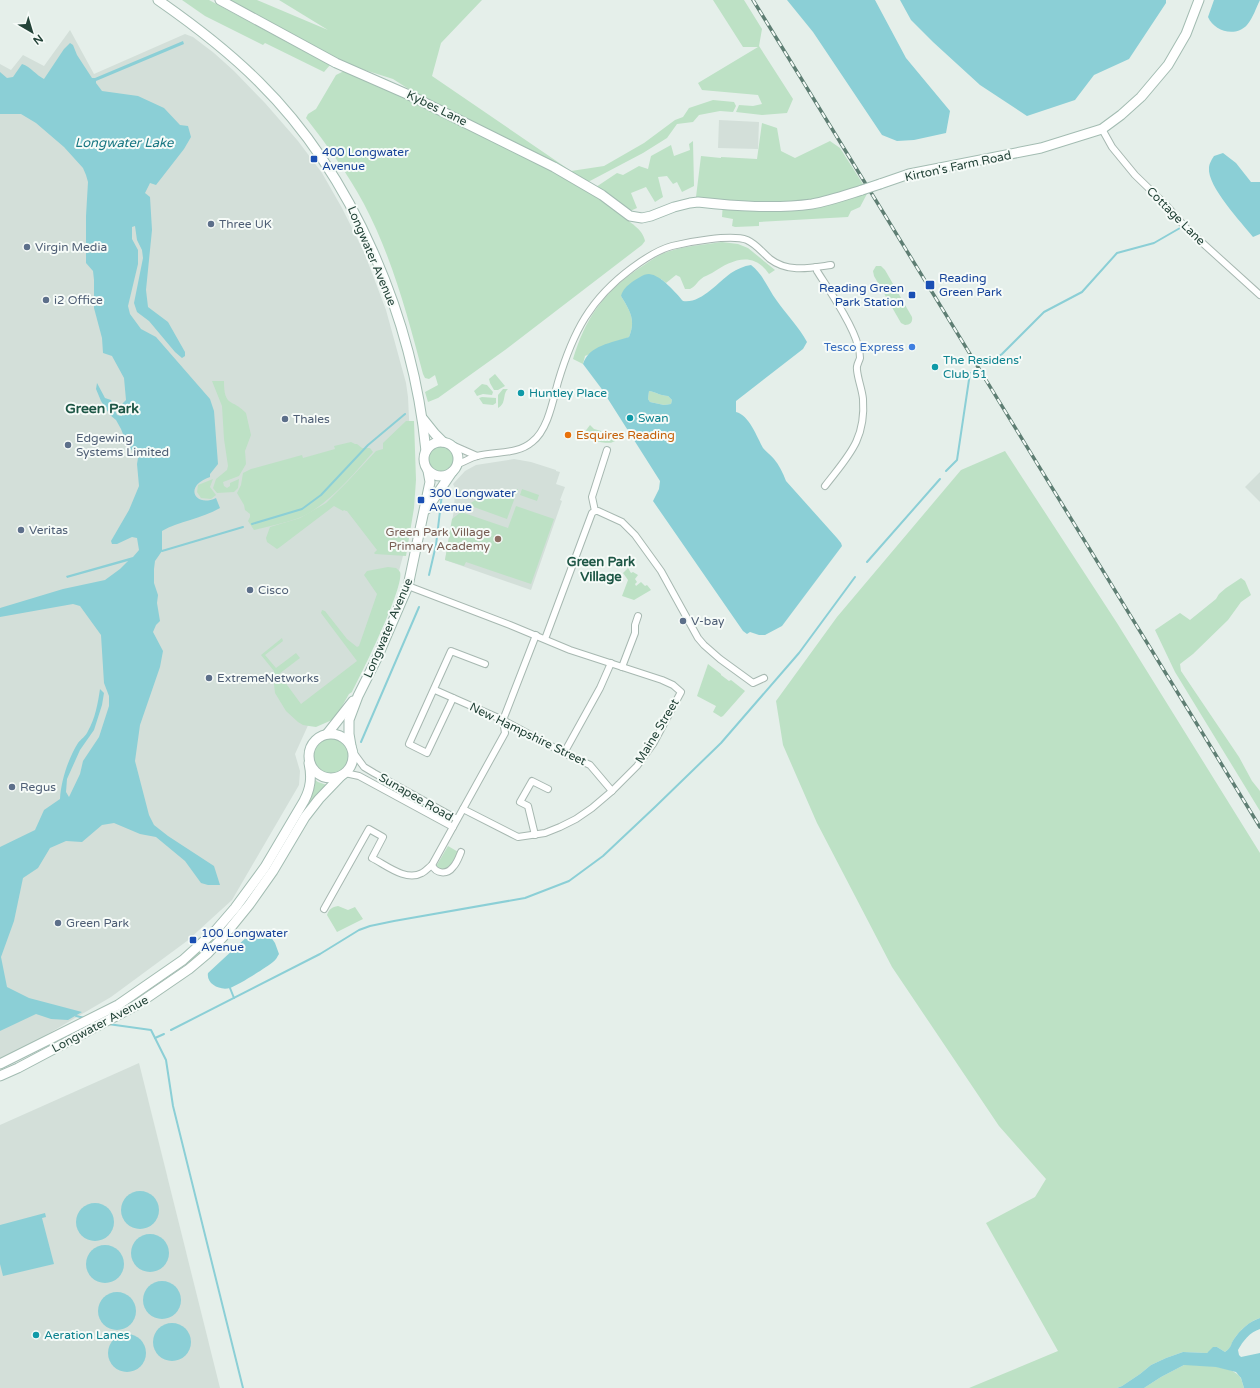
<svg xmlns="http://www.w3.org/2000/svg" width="1260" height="1388" viewBox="0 0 1260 1388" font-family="'Varela Round',sans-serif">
	<rect width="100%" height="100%" fill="#e5efea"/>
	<!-- built -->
	<g fill="#d3dfd9">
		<path d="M70,30L94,74L185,34L193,37L214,53L234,71L265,103L298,141L322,173L342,208L364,252L386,310L406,383L408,397L412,481L404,552L394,590L334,708L310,721L295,754L300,771L299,785L232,900L187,941L111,997L0,1062V64L11,70L23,55L44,66Z"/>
		<path d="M719,120L759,122L758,149L718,148Z"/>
		<path d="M514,459L531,462L556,470V471L560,472L556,484L565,487L560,500L562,501L531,590L445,560L454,510L455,488L453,484L465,471L476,465Z"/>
		<path d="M1260,472V502L1245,487Z"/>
		<path d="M139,1063L220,1388H0V1125Z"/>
	</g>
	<!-- green -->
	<g fill="#bde1c5">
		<path d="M182,0H209L330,65L324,72L265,43L263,45L205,16Z"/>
		<path d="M224,0H257L328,30L279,0H482L441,43L432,76L571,171L604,166L644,143L675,120L683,117L689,108L713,100L734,102L736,106L733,112L720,111L699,115L693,122L677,124L667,138L643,153L588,182L596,187L617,173L623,175L639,166L648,169L651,156L671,145L674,156L690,150L689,144L693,141L694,186L682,192L677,182L673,184L667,176L658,177L663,197L655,202L646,187L631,193L637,208L621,215C629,222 643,229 645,241L642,245L505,350L438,398L428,402L425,392L438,385L435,375L429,379L425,378L423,374C408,317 392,257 364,204C348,174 327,145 306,118L308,114L316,109L336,75L344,71L418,95L393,79L352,66Z"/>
		<path d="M713,0H744L762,29L759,46L793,99L787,113L762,115L736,112L739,105L753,106L762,104L758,95L702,90L698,83L758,47H743Z"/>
		<path d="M762,123L777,128L781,151L795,158L830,141L840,148L868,192L860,207L851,211L848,217L759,222V226L735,227L732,226L733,219L722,217L723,202L696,197L701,156L721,158V157L757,159Z"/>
		<path d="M722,242L738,244L748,248L775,270L769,274C753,250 731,260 712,273C709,275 704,276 701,279C697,282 695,287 690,289H685L680,277L676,275L666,283L661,279L621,296C630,311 636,320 629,337L585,356L583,364L573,359C585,319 603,293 638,269C647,263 655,257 664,253C682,246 703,245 722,242Z"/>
		<path d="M876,266H881L885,270L912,317C913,322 910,325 905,325L901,323L874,276L873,271Z"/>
		<path d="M495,374L505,386L498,390H494L490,383L489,379Z"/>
		<path d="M212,381H224C224,408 232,398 246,413L251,435L245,451L246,464L239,476L223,482L224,486L227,488L230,486V483L239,479L238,488L234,492L217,493L213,488L216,479L227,470L228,466L224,439L222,406Z"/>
		<path d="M482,384L487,385L493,392L492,395L483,394L477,396L474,391Z"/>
		<path d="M503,389H508C502,394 507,403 498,408V395Z"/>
		<path d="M649,391C656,392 661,396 668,396L672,400L671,404L664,405L650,402L648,399Z"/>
		<path d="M482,397L496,398V403L493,405L483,404L479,398Z"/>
		<path d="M406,421H414L416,480L414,508L406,556L375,554L374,553L377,550L347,511H346L344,510L343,511L334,506L280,547L277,549L267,542L266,538L270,527L300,518L326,503L348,481L376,451L383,449V443Z"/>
		<path d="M590,425L594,429L616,435L617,437C616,440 616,441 613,442C608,445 587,439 581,437Z"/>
		<path d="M351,442L355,444H357L362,448H370L373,452C354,474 326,507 299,518C285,523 269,526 254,530L248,521L250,517V514L245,510L244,505L237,493L241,485L243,473L251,469L302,455L303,458L335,449L334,446Z"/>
		<circle cx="441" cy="460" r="14"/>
		<path d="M1005,451L1117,623L1260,853V1318C1251,1320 1239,1331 1234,1339C1230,1346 1232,1347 1225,1352L1217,1347L1207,1353L1183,1352L1166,1358L1151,1365L1140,1374L1122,1386L1117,1388H969L1058,1351L986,1223L1035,1197L1046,1179L999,1126L892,967L817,823L783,745L776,701L837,617L961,470Z"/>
		<path d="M213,479L210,487L216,495L211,499L201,498L197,492L198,485Z"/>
		<path d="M518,489L507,519L471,506L469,504L489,492Z"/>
		<path d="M522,489L539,495L537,501L520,495Z"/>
		<path d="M516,506L554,519L531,584L466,562L464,566L445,560L452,519L461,512L508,528Z"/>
		<path d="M388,567L396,568C397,569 399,570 400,572C405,586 361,675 352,692L349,694L341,708L332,720L316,727L309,726L303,725L298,722L286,711L275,693L274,684L270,678L274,674V671L261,655L282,638L283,641L265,655L276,668L296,653L300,658L279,674L301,704L357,661L321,613L322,610L325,611L347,639L357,647L359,646L377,594L364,575L367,571Z"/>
		<path d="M628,568L631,573L633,572L638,575L635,579L637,582L635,584L636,586L641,582L645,586L647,585L651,590L634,600L622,596L628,580L623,573Z"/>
		<path d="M1241,578L1245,581L1251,595L1241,602L1228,620L1193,654L1180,664L1181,671L1239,757L1252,781L1260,791V811L1175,672L1155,630L1180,613L1190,620L1216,599L1219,594L1226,588Z"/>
		<path d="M708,664L721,674V675L729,681L731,680L745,691L723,716L721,717L713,712L716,706L697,696Z"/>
		<circle cx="331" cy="756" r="18"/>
		<path d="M314,779L318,782L327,785L268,874L235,919L191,965L188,961L205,946L310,799L315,785Z"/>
		<path d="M385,782L450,818V820L448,821L383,785Z"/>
		<path d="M448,846L460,853L453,866L444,871L435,868Z"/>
		<path d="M338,906L348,910L355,907L363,919L337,932L327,915C329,909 332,907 338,906Z"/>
		<path d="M1184,1365C1197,1365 1227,1365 1237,1374C1242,1377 1242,1383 1244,1388H1144L1161,1377Z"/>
	</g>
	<!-- water -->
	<g fill="#8bcfd6" fill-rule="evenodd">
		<path d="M787,0H875L906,58L950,111L946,133L914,140L897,141L882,135L813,32Z"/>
		<path d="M900,0H1166V3L1129,59L1094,75L1075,100L1027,116L980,85L933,42L911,20Z"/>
		<path d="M1214,0H1260C1256,8 1253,18 1247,25C1235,38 1214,31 1208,17Z"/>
		<path d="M183,41L184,44L96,81V83L102,91L138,96L164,108L180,125L188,126L191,137L184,149L156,185L150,183L145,193L150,197L152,230L146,290L148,307L168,322L185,352V356L182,358L175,352L149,321L137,312L134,303L143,258L142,250L137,240L135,226L132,227V239L138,250V264L128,306L130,314L141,329L156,337L210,399L214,411L218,464L210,474V477C183,486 195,508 216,498L220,508C201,519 179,521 162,531V551L155,561L154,569V583L158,595L157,603L160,621L156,625L153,632L163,651L160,667L140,725L135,761L149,815L154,825L168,836L214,866L220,885H208L201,883L185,861L156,837L140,834L114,823L102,825L82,842L66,841L50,848L38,868L23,878L14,921L1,957L7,987L29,998L82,1012L68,1020L51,1019L36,1014L0,1031V847L35,830L44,810L60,799C61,781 68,759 78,743C81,739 86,736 88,731C95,719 98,703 100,689L104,693L102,705L94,730L80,750L67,779L66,792L69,797L80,774L83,761L99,737L109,706V696L104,683L101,635L80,606L73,604L0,617V608L63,589L105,580L120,569L128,561L67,578L66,576L133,557L139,550L137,538L132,537L117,544H112L111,541L129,510L139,486L137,464L138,458L127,444L121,429L116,420L110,415L101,401L96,389L97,383L105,398L111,400L117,415L122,416V404L126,400L124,378L112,356L103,353L102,338L94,308V280L93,271L86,263V216L88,182L86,175L83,168L64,147L36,123L21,114H0V72L7,78L13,77L22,64C31,67 36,75 44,79L64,49L70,43L73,45L77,55L92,78H95Z"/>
		<path d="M1223,153L1236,163L1251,182H1260V234L1253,237C1242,223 1207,186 1209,168C1209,164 1212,159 1214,156Z"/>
		<path d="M751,265C763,274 768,289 777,301C787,315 799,327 807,342L803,349L736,401V412C749,415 757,437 763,448C766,452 771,455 774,459C779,465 783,473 786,481L837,538L841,543L842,546L782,626L765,635H759L750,632L747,634L743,631L653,501L659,489L660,481L601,388L583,364C589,345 612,343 629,337C636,320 630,311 621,296C623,289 627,286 632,282C637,279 643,274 649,274C661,275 676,293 683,301C701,304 718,282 731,273C737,269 744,266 751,265ZM649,391C656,392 661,396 668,396L672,400L671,404L664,405L650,402L648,399Z"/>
		<path d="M257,930L268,933L275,943L279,954C277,957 276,960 273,962C267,967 237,986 230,988C220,991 206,984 208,973L249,935Z"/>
		<circle cx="140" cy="1210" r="19"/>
		<circle cx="95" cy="1222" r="19"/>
		<path d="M45,1213L46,1217L42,1218L54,1264L3,1276L0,1264V1225Z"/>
		<circle cx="150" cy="1253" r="19"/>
		<circle cx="105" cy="1264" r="19"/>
		<circle cx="162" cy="1300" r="19"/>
		<circle cx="117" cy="1311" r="19"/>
		<path d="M1260,1318V1329C1250,1332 1243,1341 1238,1350L1239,1355L1241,1357L1260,1353V1388H1244L1241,1378L1236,1372L1216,1367L1184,1365L1161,1377L1144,1388H1117L1122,1386L1140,1374L1151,1365L1166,1358L1183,1352L1207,1353L1213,1347H1217L1225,1352C1232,1347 1230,1345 1234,1339C1240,1330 1250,1321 1260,1318Z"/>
		<circle cx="172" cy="1342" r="19"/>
		<circle cx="127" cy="1353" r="19"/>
	</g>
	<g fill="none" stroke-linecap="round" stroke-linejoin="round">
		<!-- stream -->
		<g stroke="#8bcfd6" stroke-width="2">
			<path d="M993,360L1002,354L1044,312L1082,292L1117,253L1154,243L1180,228"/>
			<path d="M946,471L957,460L970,373"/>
			<path d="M252,524L302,509L321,495L368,445L405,414"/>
			<path d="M162,551L243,527"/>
			<path d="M867,562L940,479"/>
			<path d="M429,575L436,545L442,494"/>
			<path d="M361,742L419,607"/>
			<path d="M230,988L234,998"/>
			<path d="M76,1016L85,1018"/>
			<path d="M108,1024L151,1030L166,1060L173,1106L243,1388"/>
			<path d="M171,1030L320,954L359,930L370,926L394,921L525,898L569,881L603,856L655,807L721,743L799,653L855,577"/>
			<path d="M155,1038L164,1034"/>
		</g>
		<!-- street casing -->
		<g stroke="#a7b8b1" stroke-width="8">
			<g id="street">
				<path d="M1102,129L1112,147L1135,175L1167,206L1186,228L1260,295"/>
				<path d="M816,267L817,271C829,290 853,325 858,346C859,349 860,355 860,358C859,362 856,365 857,370C858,380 862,389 863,399C866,440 848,456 825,486"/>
				<path d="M452,445L477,456"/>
				<path d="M458,464C464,462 470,458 477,456C495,451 517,455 532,442C548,430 553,400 558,382C573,332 590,299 632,268C644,259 657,250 672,246C688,242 731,234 747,240C756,244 762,252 770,259C788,273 810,268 831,265"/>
				<path d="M595,511L592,497L607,450"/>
				<path d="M408,586L510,625L570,650L662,680L673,685L681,692L653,744L637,766L612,791L592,808L576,819L560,827L545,833L518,837L463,809"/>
				<path d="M545,639L592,513L595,511H598L622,522L635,535L661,571L698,638L704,645L720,659L753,683L764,678"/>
				<path d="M622,667L635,633V625L638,616"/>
				<path d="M435,690L503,720L564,753L590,765L612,791"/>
				<path d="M453,698L427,753L409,744L451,651L485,664"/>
				<path d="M353,752L364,767L374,773L457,819"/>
				<path d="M564,753L600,688L611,663"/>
				<path d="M345,773L359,776L453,827"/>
				<path d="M535,835L528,806L520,802L532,781L548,789"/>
				<path d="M432,865C436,874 447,875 453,867C457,863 459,857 461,852"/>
				<path d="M324,909L369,829L383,837L372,858C386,865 406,882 422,873C426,871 429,867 432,865L505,733L503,720L536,635"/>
			</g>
		</g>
		<!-- secondary casing -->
		<g stroke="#a3bcb2" stroke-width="11">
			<g id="secondary">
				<path d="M158,0C194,25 228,51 259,82C354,176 413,319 426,451"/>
				<path d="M220,0L336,63L409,95L554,167L602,195L630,216L642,218L651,216L674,207L690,203L698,202C735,206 774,209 812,204C829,201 846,195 862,190"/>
				<path d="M880,184L909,174L1041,148L1102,129L1121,115L1141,97L1168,65L1186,34L1199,0"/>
				<path d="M423,419L435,434L443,442"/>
				<circle cx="441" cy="459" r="17"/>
				<path d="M427,509L452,472"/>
				<circle cx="331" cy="756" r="22"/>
				<path d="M327,734L353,701"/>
				<path d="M351,746L349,734V720L358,696L377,658L408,586L430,482L428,471"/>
				<path d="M0,1064L118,1005L183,960L216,930L235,908L265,867L304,801C311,788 312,777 309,763"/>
				<path d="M0,1076L18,1068L135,1006L189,969L208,953L223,937L249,905L273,871L305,817L319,799L341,776"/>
			</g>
		</g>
		<!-- street -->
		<use href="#street" stroke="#fff" stroke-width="6"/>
		<!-- secondary -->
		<use href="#secondary" stroke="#fff" stroke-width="9"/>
		<!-- rail casing -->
		<g stroke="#5e7e73" stroke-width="3.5">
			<path id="rail" d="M753,0L1260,827"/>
		</g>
		<!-- rail -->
		<use href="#rail" stroke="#f6fbf8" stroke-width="2" stroke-dasharray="6" stroke-linecap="butt"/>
		<!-- secondary-bridge casing -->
		<g stroke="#a3bcb2" stroke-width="11" stroke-linecap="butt">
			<path id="secondary-bridge" d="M862,190L880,184"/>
		</g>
		<!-- secondary-bridge -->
		<use href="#secondary-bridge" stroke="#fff" stroke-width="9"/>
	</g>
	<!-- markers -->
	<g fill="#1a4fb4" stroke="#f6fbf8" stroke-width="1.5">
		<rect x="310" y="155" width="8" height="8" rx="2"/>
		<rect x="925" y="280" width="10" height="10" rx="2"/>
		<rect x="908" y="291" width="8" height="8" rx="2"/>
		<rect x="417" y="496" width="8" height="8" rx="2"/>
		<rect x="189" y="936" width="8" height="8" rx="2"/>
	</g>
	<g fill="#5c6f8a" stroke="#f6fbf8" stroke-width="1.5">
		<circle cx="211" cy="224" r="4"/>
		<circle cx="27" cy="247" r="4"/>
		<circle cx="46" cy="300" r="4"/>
		<circle cx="285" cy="419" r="4"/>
		<circle cx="68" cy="445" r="4"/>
		<circle cx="21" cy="530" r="4"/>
		<circle cx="250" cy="590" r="4"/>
		<circle cx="683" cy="621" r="4"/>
		<circle cx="209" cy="678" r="4"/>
		<circle cx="12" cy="787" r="4"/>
		<circle cx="58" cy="923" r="4"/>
	</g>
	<circle fill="#3f7fe0" stroke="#f6fbf8" stroke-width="1.5" cx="912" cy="347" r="4"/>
	<g fill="#0f9aa8" stroke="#f6fbf8" stroke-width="1.5">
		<circle cx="935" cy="367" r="4"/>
		<circle cx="521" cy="393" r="4"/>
		<circle cx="630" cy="418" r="4"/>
		<circle cx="36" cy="1335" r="4"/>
	</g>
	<circle fill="#e8710a" stroke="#f6fbf8" stroke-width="1.5" cx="568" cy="435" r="4"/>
	<circle fill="#8d6e63" stroke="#f6fbf8" stroke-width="1.5" cx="498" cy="539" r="4"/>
	<g text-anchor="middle" stroke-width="4" stroke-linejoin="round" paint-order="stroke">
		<!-- street labels -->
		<g font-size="12" fill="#234338" stroke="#f6fbf8">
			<text transform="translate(437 108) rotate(26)" y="4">Kybes Lane</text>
			<text transform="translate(958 166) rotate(-12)" y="4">Kirton's Farm Road</text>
			<text transform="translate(1176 216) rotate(45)" y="4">Cottage Lane</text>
			<text transform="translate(372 256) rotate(67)" y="4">Longwater Avenue</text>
			<text transform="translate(388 628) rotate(-67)" y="4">Longwater Avenue</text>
			<text transform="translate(657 731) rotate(-59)" y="4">Maine Street</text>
			<text transform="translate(528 734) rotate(26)" y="4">New Hampshire Street</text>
			<text transform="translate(416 797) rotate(30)" y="4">Sunapee Road</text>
			<text transform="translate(100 1024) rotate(-28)" y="4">Longwater Avenue</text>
		</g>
		<!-- transit labels -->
		<g font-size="12" fill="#164399" stroke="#f6fbf8" text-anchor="start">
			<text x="322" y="156">400 Longwater<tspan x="322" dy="14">Avenue</tspan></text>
			<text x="939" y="282">Reading<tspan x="939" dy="14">Green Park</tspan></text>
			<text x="904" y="292" text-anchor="end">Reading Green<tspan x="904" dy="14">Park Station</tspan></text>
			<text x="429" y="497">300 Longwater<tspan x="429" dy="14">Avenue</tspan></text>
			<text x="201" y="937">100 Longwater<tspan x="201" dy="14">Avenue</tspan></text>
		</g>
		<!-- service labels -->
		<g font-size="12" fill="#4e5e75" stroke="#f6fbf8" text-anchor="start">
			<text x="219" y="228">Three UK</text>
			<text x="35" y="251">Virgin Media</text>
			<text x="54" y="304">i2 Office</text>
			<text x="293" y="423">Thales</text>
			<text x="76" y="442">Edgewing<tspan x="76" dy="14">Systems Limited</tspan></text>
			<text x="29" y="534">Veritas</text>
			<text x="258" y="594">Cisco</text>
			<text x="691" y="625">V-bay</text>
			<text x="217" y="682">ExtremeNetworks</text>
			<text x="20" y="791">Regus</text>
			<text x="66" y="927">Green Park</text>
		</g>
		<!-- shop labels -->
		<g font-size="12" fill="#366cbe" stroke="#f6fbf8" text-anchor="end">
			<text x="904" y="351">Tesco Express</text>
		</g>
		<!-- culture labels -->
		<g font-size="12" fill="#0d838f" stroke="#f6fbf8" text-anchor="start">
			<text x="943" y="364">The Residens'<tspan x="943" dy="14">Club 51</tspan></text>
			<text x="529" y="397">Huntley Place</text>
			<text x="638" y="422">Swan</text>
			<text x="44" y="1339">Aeration Lanes</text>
		</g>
		<!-- food labels -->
		<g font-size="12" fill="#c56008" stroke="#f6fbf8" text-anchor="start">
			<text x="576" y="439">Esquires Reading</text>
		</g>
		<!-- education labels -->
		<g font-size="12" fill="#785e54" stroke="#f6fbf8" text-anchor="end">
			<text x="490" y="536">Green Park Village<tspan x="490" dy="14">Primary Academy</tspan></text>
		</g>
		<!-- water labels -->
		<g font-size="13" font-style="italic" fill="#187783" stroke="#f6fbf8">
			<text x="124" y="147">Longwater Lake</text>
		</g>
		<!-- neighbourhood labels -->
		<g font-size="13" font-weight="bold" fill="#1d5645" stroke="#f6fbf8">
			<text x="601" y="566">Green Park<tspan x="601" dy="15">Village</tspan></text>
		</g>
		<!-- quarter labels -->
		<g font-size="14" font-weight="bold" fill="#1d5645" stroke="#f6fbf8">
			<text x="102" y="413">Green Park</text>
		</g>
	</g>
	<!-- north arrow -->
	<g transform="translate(32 32) rotate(142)" stroke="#f6fbf8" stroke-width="3" paint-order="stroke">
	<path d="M0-3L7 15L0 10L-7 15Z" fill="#234338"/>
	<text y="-6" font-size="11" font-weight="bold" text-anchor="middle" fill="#234338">N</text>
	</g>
</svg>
